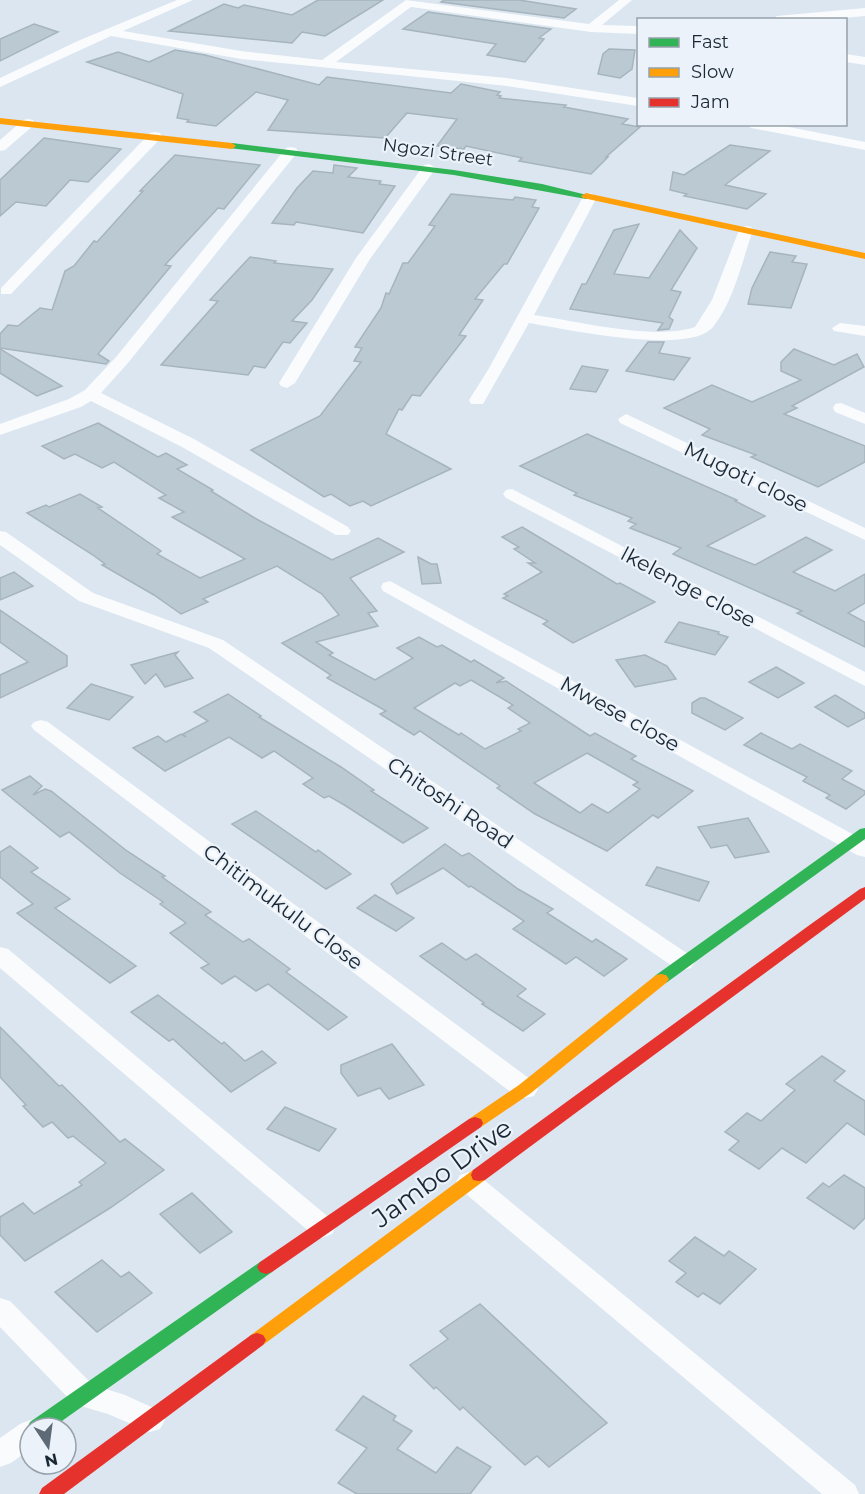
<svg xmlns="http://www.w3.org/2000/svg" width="865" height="1494" viewBox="0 0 865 1494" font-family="Montserrat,sans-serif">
	<rect width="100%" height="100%" fill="#dbe6f1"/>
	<!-- building -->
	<g fill="#bbc9d2" stroke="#a6b4bd" stroke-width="1.5" fill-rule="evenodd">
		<path d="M318,0H383L325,36L302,32L292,43L169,31L224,4L238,8L244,5L292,15Z"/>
		<path d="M444,0H519L576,9L564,18L441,2Z"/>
		<path d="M428,12L551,29L539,38L544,39L525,62L487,55L496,44L403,29Z"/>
		<path d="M34,24L58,32L0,61V39Z"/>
		<path d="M609,49L635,50L632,69L620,78L598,74L603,54Z"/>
		<path d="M175,50L205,55L319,85L327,77L451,93L461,84L500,92L497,95L501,96L499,98L566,105L564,107L628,119L622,124L640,127L606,157H608L591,174L519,161L522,158L466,146L464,149L437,146L457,119L407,113L385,138L268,130L288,100L256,92L216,126L187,122L189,120L177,118L183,94L87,62L118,52L149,62Z"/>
		<path d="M44,138L121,149L88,182L70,180L46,206L16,202L0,216V180Z"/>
		<path d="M730,145L770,151L725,185L766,194L747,209L684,196L687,194L670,190L673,172L684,175Z"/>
		<path d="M175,155L260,165L224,209L218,208L165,265L171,266L98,354L109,361L106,364L0,348V334L8,325L18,326L40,308L52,310L65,271L74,266L94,241L97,242L143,191H140Z"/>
		<path d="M334,165L357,168L348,177L381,181L379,184L395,186L363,233L296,222L294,225L272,223L297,188L313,171L333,173Z"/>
		<path d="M451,194L513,200L515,197L536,200L532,207L539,208L507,264H504L475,299L483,300L459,335L466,336L420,396L412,395L402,410L399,409L386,434L451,469L371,506L363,501L350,506L331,494L324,497L251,450L320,416L361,362L354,361L362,348L355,347L381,308L386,293L389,294L403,263H408L435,226L429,225Z"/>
		<path d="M639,224L614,274L649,278L680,230L697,248L671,290L681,292L669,317L673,320L669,329L658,330L663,323L570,309L582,284H586L614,230Z"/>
		<path d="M770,252L796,256L792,262L807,264L791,308L748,304L752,288Z"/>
		<path d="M250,257L276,261L274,263L333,269L312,300L292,321L307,323L290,343L283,342L265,368L254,366L248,375L161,365L218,301L210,300Z"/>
		<path d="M648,342H664L659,353L690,358L674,380L626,371Z"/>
		<path d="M0,349L62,386L37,396L0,373Z"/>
		<path d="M794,349L834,365L857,354L864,367L792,406L797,408L784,414L865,446V462L818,487L751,457L756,455L702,435L710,429L664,408L712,385L752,402L801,380L781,371V362Z"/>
		<path d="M582,366L608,370L596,392L570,389Z"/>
		<path d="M98,423L158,457L166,453L187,465L177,469L213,490L211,491L253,517L332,560L378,538L404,552L350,578L377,611L368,613L378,626L316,642L333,653L329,655L375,680L413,658L397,648L419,637L437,647L442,645L471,662L474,660L504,678L496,683L506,681L590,736L595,733L636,756L631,759L693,791L658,818L653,815L607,851L535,814L497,788L500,786L420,731L414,735L380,714L386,711L327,678L331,675L282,643L339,615L322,594L277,566L203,599L208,602L181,614L154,595L102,565L105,564L93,555L27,513L46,505L49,507L80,494L102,507L98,508L161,551L157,554L200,578L245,559L172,517L184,512L159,498L166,495L114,462L102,468L75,454L64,459L42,446ZM471,680L513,705L508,708L530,723L518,729L521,731L485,749L461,733L459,735L414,708L455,683L460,686ZM587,753L638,782L633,785L640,789L608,813L592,804L580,813L534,783Z"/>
		<path d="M587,434L737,500L735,501L765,516L707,546L755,565L806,537L832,550L793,572L835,591L865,574V603L848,613L865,622V647L797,613L802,611L673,554L681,548L630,528L636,524L628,521L632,518L574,495L577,493L520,466Z"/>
		<path d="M522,527L617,584L620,583L655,602L573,643L543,624L548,621L503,598L508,596L504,594L542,572L528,563H535L514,549L519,547L502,537Z"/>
		<path d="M418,557L431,564H437L441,583L422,584Z"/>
		<path d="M14,572L33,586L0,600V578Z"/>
		<path d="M0,610L67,656V666L0,698V675L28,662L0,642Z"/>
		<path d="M679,622L719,632L718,634L728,637L715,655L665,642Z"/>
		<path d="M178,652L175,655L193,678L165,687L156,674L145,684L131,665Z"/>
		<path d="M645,655L667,666L676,679L635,687L616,660Z"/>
		<path d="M776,667L804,683L778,698L749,682Z"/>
		<path d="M91,684L133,697L109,720L67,708Z"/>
		<path d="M228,694L261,716L259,717L341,767L374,790L371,791L428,828L403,843L346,806L329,796L324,798L303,784L313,778L274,751L262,758L229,737L165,771L133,748L158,736L166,742L181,734L186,737L183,734L208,721L194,712Z"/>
		<path d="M835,695L865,713V718L848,727L815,707Z"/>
		<path d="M700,698H705L743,718L725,730L692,713V703Z"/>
		<path d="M761,733L792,749L800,744L852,771L842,779L865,791V794L846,809L826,798L830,795L803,781L807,777L744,745Z"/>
		<path d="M30,776L42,786L33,795L45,789L51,791L127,851L165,876L162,877L211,912L205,915L243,942L249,939L290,969L286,972L347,1017L328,1030L268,984L256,991L235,976L222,984L201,968L209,964L170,933L186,923L160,904L163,902L120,873L69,832L60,837L2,790Z"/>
		<path d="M256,811L316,852L318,850L351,874L326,889L232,824Z"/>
		<path d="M748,818L769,852L735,858L727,845L711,848L698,827Z"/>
		<path d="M445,844L462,856L469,853L518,889L553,909L547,913L592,942L596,939L627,959L604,976L576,957L566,964L513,929L524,921L471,886L469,887L443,868L397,894L391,884Z"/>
		<path d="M10,846L38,868L31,872L70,899L55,908L136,966L110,983L17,913L33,904L0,877V852Z"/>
		<path d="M657,867L664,869L709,882L699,901L646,885Z"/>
		<path d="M375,895L414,918L396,931L357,908Z"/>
		<path d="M442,943L466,960L476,954L526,989L517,996L545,1014L523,1031L482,1004L484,1003L420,956Z"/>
		<path d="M158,995L222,1044L224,1042L245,1061L262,1051L276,1063L231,1092L173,1039L169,1041L131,1012Z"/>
		<path d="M0,1027L59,1086L62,1085L120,1142L125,1139L164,1170L110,1208L25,1261L0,1235V1217L23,1203L34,1214L82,1185L79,1182L106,1163L73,1136L68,1138L52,1122L43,1127L23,1106L26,1105L0,1077Z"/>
		<path d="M392,1044L424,1085L389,1099L380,1088L358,1096L341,1073V1065Z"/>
		<path d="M822,1056L845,1071L834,1081L865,1101V1135L847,1123L806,1163L782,1148L759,1169L729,1150L739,1141L725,1132L747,1113L761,1121L795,1090L786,1084Z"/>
		<path d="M285,1107L336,1129L319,1151L267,1129Z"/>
		<path d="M844,1175L865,1188V1218L854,1229L807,1198L823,1183L829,1187Z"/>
		<path d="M192,1193L232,1232L200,1253L160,1214Z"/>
		<path d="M695,1237L724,1256L729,1251L756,1269L720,1304L703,1293L698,1297L676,1282L686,1273L669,1261Z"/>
		<path d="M102,1260L121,1277L129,1272L152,1293L97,1332L55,1292Z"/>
		<path d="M480,1304L607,1423L549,1467L537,1456L525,1465L463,1407L460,1410L436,1387L434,1389L410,1365L448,1339L440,1331Z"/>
		<path d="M363,1396L396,1416L393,1420L412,1431L397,1449L436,1473L457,1447L491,1467L470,1494H357L338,1483L367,1448L336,1430Z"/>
	</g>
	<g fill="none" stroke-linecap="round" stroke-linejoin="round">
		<!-- street -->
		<g fill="#fafbfd" fill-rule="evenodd">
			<path d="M177,0H193L123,31L241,51L322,60L406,0L589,24L619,0H632L602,25L638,26V34L591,32L411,7L336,62L507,78L638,98V106L507,86L241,59L111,36L0,87V78L80,40Z"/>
			<path d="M865,8V16L821,20H771L777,16Z"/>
			<path d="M846,54L865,57V65L846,62Z"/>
			<path d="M28,119L33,120L35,123L33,126L5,150L0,151V140L23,120Z"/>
			<path d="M745,124H774L865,142V150L751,128Z"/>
			<path d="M155,132L160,133L162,136L160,139L11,294H1V288L150,133Z"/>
			<path d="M291,147L296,148L298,151L296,154L128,363L101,393L194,439L348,527L351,531L348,535H336L182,447L91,401L81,407L0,435V424L69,399L85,390L116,357L286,148Z"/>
			<path d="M429,164L436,168L370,259L295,383L287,388L281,386L279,383L356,258L424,165Z"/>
			<path d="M590,193L597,197L534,315C578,321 654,341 695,327L712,300L739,230L746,226L751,227L753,230C742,261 734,301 713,327C689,356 565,329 529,323L483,404H471L469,400L488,370L583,197Z"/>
			<path d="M840,323L865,326V336L834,331L832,328Z"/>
			<path d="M841,403L865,413V424L835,412L833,408L835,404Z"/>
			<path d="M626,414L865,528V540L620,423L618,419Z"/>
			<path d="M512,489L865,672V686L506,498L503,494L506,490Z"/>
			<path d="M0,531L6,532L93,593L223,640L691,956L695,962L691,968L683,970L675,968L209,648L79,601L0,545Z"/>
			<path d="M390,581L865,841V857L857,855L383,591L381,587L383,583Z"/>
			<path d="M41,720L48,722L534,1082L538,1089L534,1096L525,1098L516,1096L34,730L31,726L34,722Z"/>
			<path d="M0,947L8,949L332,1220L336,1227L332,1234L322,1238L312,1234L0,968Z"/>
			<path d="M469,1172L478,1175L855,1485L859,1494H822L460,1189L456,1182L460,1175Z"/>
			<path d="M0,1298L10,1301L93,1385L125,1395L160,1411L165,1420L160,1429L150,1432L108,1414L74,1404L0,1327Z"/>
			<path d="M30,1420L40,1424L42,1428H30V1449L11,1463L0,1467V1438L20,1424Z"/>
		</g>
		<!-- fast -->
		<g fill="#30b455" fill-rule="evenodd">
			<path d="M232,143L454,170L542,184L591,196L586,199L454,175L229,148L228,146Z"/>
			<path d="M865,828V839L666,983H656L653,979L656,975L860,829Z"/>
			<path d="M266,1260L272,1262L275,1267L272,1272L52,1428H30V1433L27,1428L30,1422L260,1262Z"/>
		</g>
		<!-- slow -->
		<g fill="#ff9f0a" fill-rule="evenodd">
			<path d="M0,118L232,143L236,146L232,149L0,124Z"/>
			<path d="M586,193L865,253V259L583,198L581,196Z"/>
			<path d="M661,974L666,975L669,979L666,983L531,1093L481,1127L475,1129L469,1127L467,1123L469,1119L519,1085L656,975Z"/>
			<path d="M479,1169L485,1170L487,1175L485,1180L263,1345L257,1347L251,1345L248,1340L251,1335L473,1170Z"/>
		</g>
		<!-- jam -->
		<g fill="#e5322d" fill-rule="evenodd">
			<path d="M865,887V899L485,1180L479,1181L473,1180L471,1175L473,1170L811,924L860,889Z"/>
			<path d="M475,1117L481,1119L483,1123L481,1127L272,1272L266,1274L260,1272L257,1267L260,1262L469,1119Z"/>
			<path d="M257,1333L263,1335L266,1340L263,1345L64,1494H39L42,1488L251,1335Z"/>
		</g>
	</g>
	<g text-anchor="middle" stroke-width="4.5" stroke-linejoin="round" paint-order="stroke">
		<!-- far-street labels -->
		<g font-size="18" fill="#1a2734" stroke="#ebf2f9">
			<text transform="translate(438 152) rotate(8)" y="6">Ngozi Street</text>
		</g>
		<!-- street labels -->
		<g font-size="21" fill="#1a2734" stroke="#ebf2f9">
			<text transform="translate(746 477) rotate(26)" y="7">Mugoti close</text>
			<text transform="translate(688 587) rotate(28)" y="7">Ikelenge close</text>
			<text transform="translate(620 714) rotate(29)" y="7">Mwese close</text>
			<text transform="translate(450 803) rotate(34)" y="7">Chitoshi Road</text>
			<text transform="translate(283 907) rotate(37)" y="7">Chitimukulu Close</text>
		</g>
		<!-- near-street labels -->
		<g font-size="26" fill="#1a2734" stroke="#ebf2f9">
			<text transform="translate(442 1173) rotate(-36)" y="9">Jambo Drive</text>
		</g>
	</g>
	<!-- legend -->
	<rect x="637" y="18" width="210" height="108" fill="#ebf2f9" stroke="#97a1aa" stroke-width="1.5"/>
	<rect x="649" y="38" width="30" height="9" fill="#30b455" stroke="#97a1aa" stroke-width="1.5"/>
	<text x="691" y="48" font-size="18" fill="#1a2734">Fast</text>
	<rect x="649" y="68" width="30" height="9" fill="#ff9f0a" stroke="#97a1aa" stroke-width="1.5"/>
	<text x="691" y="78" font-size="18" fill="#1a2734">Slow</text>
	<rect x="649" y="98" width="30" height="9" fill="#e5322d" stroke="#97a1aa" stroke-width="1.5"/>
	<text x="691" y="108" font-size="18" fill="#1a2734">Jam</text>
	<!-- north arrow -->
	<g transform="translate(48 1446) rotate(167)"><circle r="28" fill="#ebf2f9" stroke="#97a1aa" stroke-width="1.5"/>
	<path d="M0-4.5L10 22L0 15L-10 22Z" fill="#5e6a76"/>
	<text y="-9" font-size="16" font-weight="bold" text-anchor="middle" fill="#1a2734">N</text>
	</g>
</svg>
